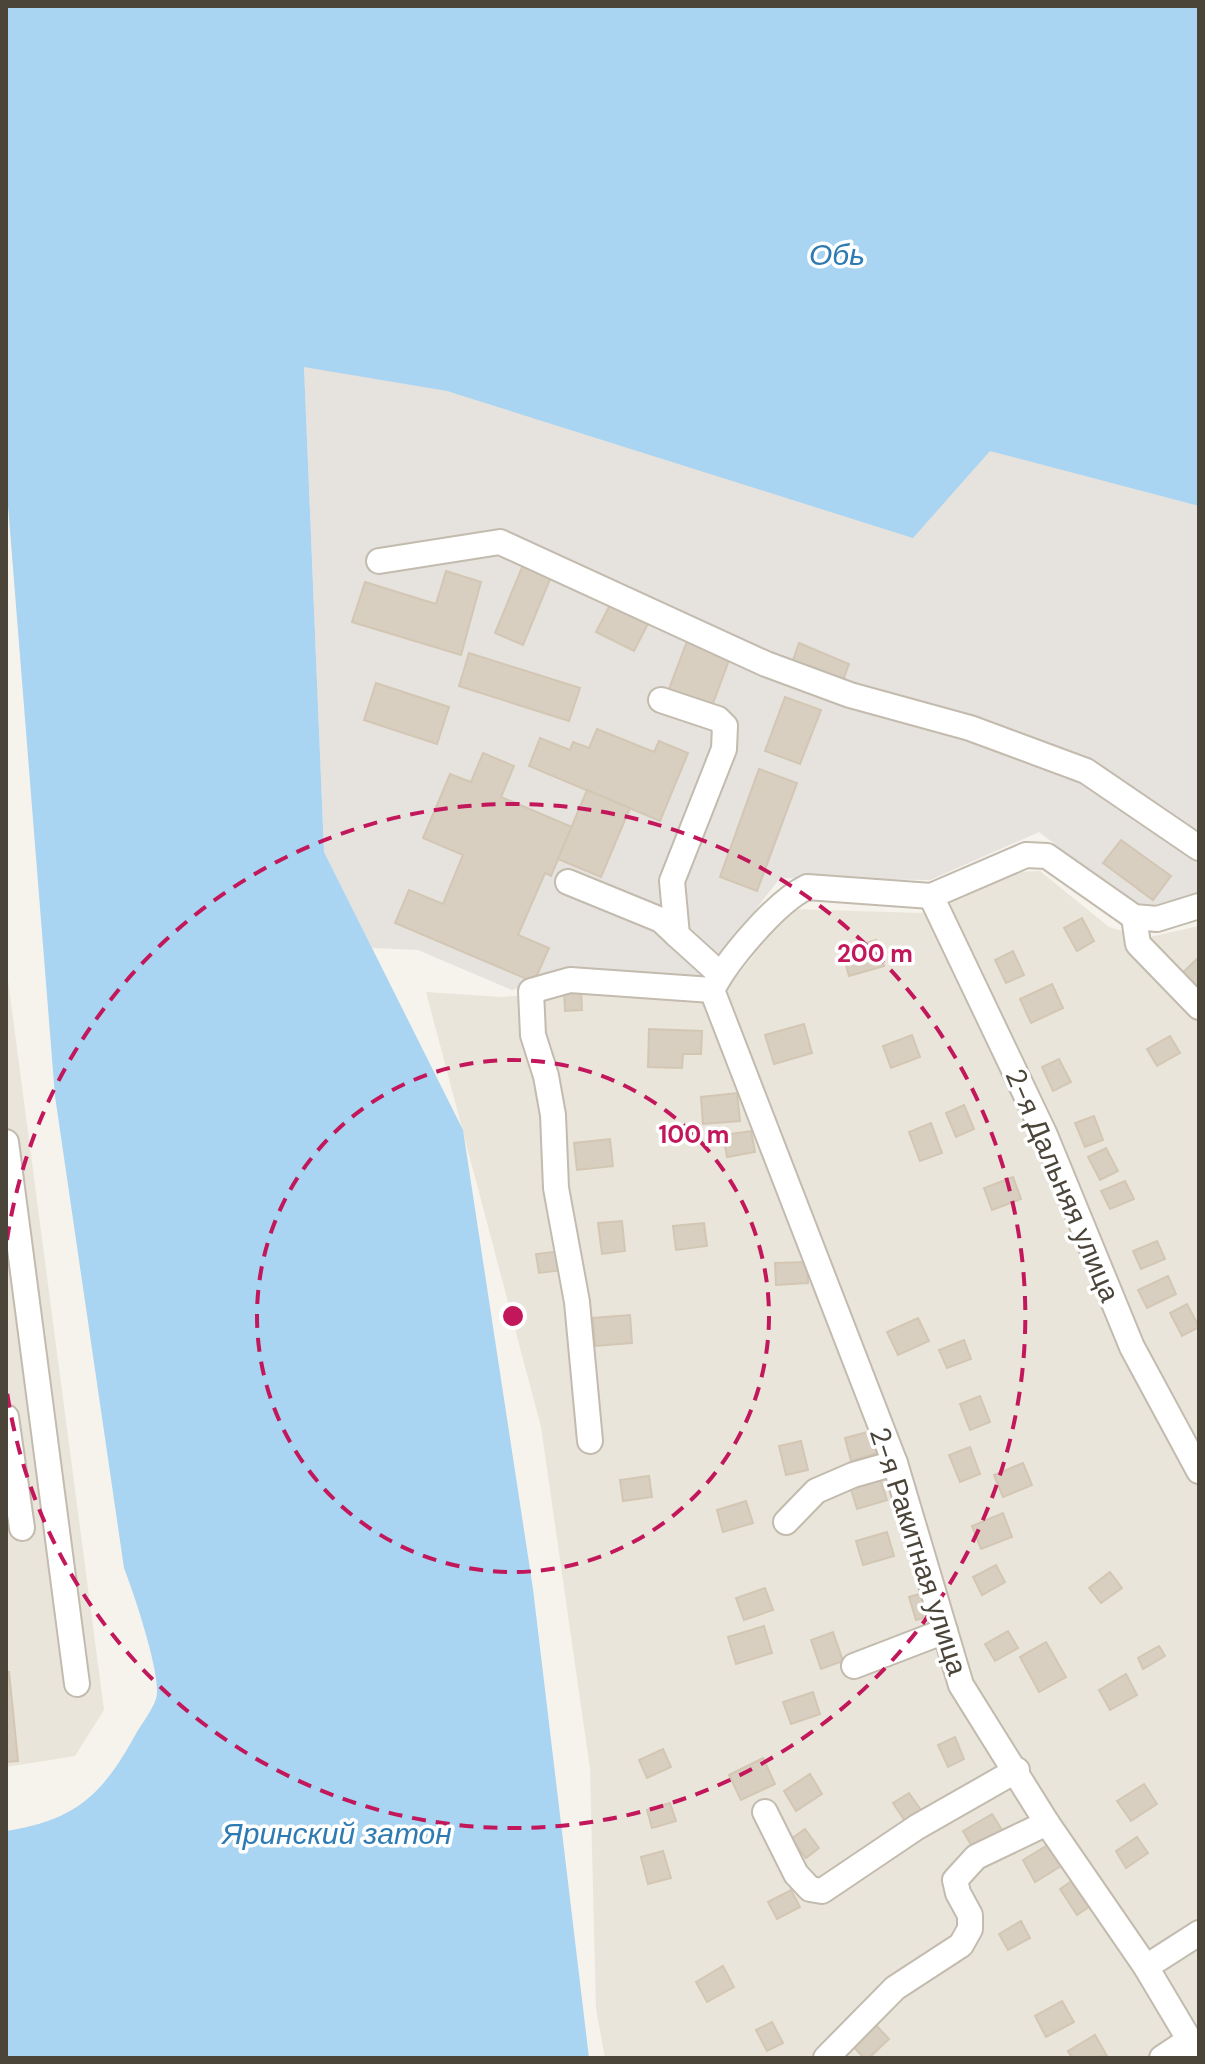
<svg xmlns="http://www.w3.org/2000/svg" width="1205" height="2064" viewBox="0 0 1205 2064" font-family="'DM Sans',sans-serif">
	<rect width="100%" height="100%" fill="#f6f3ec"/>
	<!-- residential -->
	<g fill="#eae5da">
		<path d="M1040,871L1109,927L1145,938L1199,926V2058H605L596,2009L590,1769L541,1427L426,992L502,997L538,994L581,983L717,1002L790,909L921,913L1014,872Z"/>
		<path d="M6,965L104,1710L75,1756L6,1767Z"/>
	</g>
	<!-- industrial -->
	<path fill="#e6e2dd" d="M304,366L447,391L990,450L1199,506V893L1140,909L1039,832L930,880L780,878L697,985L543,979L512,990L418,950L372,948L324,852Z"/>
	<!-- water -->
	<path fill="#a9d4f2" d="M6,6H1199V506L990,451L913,538L447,391L304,367L324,852L463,1130L533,1589L589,2058H6V1831C77,1820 103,1794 137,1732C143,1722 156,1705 157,1694C159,1668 134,1594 124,1568L55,1096L6,480Z"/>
	<!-- building -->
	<g fill="#d8cfc1" stroke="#d3c7b4" stroke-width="2">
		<path d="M523,565L551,577L523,645L495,633Z"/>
		<path d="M446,571L481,582L461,655L352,622L365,582L436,604Z"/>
		<path d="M612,601L650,620L634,651L596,632Z"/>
		<path d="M689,636L732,652L712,706L669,689Z"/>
		<path d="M799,643L849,664L842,683L792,663Z"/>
		<path d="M469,653L580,688L569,721L459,686Z"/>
		<path d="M376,683L449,707L437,744L364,720Z"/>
		<path d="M785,697L821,710L800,764L765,751Z"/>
		<path d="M597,729L654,752L659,741L688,753L660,821L529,766L540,738L570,750L573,742L589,748Z"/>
		<path d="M483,753L514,766L501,797L572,827L551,876L545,873L518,935L549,948L534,982L395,923L409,890L443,904L463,855L423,838L450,774L471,782Z"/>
		<path d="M759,769L797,783L757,891L720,877Z"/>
		<path d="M587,790L630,808L601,877L558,859Z"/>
		<path d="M1121,840L1171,876L1153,900L1103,863Z"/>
		<path d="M1082,918L1094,941L1077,951L1064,928Z"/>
		<path d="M876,940L884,966L849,976L842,950Z"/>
		<path d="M1013,951L1024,975L1006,983L995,960Z"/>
		<path d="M1199,957V996L1180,975Z"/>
		<path d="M1052,984L1063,1008L1031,1023L1020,999Z"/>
		<path d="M581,989L582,1010L565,1011L564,990Z"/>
		<path d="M804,1024L812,1053L774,1064L765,1035Z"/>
		<path d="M649,1029L702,1031L701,1054H683L682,1068L648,1067Z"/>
		<path d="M912,1035L920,1057L891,1068L883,1046Z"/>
		<path d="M1170,1036L1180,1053L1157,1066L1147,1049Z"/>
		<path d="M1059,1059L1071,1082L1053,1091L1042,1067Z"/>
		<path d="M737,1093L740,1121L703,1124L701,1097Z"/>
		<path d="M964,1105L974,1129L956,1137L946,1113Z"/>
		<path d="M1094,1116L1103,1140L1085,1147L1075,1123Z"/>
		<path d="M931,1123L942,1153L920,1161L909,1132Z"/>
		<path d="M751,1131L755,1152L727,1157L723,1135Z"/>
		<path d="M610,1139L613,1166L577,1170L574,1143Z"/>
		<path d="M1106,1148L1118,1171L1100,1180L1088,1157Z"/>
		<path d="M1013,1177L1021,1199L992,1210L984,1188Z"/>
		<path d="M1125,1181L1134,1199L1110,1209L1101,1191Z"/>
		<path d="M622,1221L625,1251L602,1254L598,1223Z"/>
		<path d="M704,1223L707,1246L676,1250L673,1226Z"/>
		<path d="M1157,1241L1165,1259L1141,1269L1133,1251Z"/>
		<path d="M561,1251L564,1270L539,1273L536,1254Z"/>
		<path d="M807,1262L808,1283L776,1285L775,1263Z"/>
		<path d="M1168,1276L1176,1294L1147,1308L1138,1290Z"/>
		<path d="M1187,1304L1199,1327L1182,1336L1170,1313Z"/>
		<path d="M630,1315L632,1343L595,1346L593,1318Z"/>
		<path d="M918,1318L929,1341L898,1355L887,1332Z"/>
		<path d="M964,1340L971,1359L947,1368L939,1350Z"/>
		<path d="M980,1396L990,1422L970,1430L960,1404Z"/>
		<path d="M875,1430L881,1452L851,1461L845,1438Z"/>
		<path d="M801,1441L808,1470L786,1475L779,1446Z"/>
		<path d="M970,1447L980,1474L960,1482L949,1455Z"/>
		<path d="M1023,1463L1032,1485L1003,1497L994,1475Z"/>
		<path d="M649,1476L652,1497L623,1501L620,1480Z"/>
		<path d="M880,1478L887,1500L857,1509L850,1486Z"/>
		<path d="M746,1501L753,1523L723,1532L717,1510Z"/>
		<path d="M1003,1513L1012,1537L981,1549L972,1526Z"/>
		<path d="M887,1532L894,1556L863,1565L856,1541Z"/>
		<path d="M996,1565L1005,1582L982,1595L973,1577Z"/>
		<path d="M1110,1572L1122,1588L1101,1603L1089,1588Z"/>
		<path d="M765,1588L773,1610L744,1620L736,1598Z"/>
		<path d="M926,1592L934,1615L916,1620L909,1597Z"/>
		<path d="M764,1626L772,1653L736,1664L728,1637Z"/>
		<path d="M1008,1631L1018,1648L995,1661L985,1644Z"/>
		<path d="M833,1632L843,1661L821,1669L811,1640Z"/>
		<path d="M1046,1642L1066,1677L1039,1692L1020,1657Z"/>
		<path d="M1159,1646L1165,1656L1143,1669L1138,1658Z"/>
		<path d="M6,1672H9L18,1761L6,1762Z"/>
		<path d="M1126,1674L1137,1695L1110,1710L1099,1690Z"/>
		<path d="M813,1692L820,1714L791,1724L783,1702Z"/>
		<path d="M955,1737L964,1759L948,1767L938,1745Z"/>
		<path d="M663,1749L671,1767L647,1778L639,1760Z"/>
		<path d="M763,1758L775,1784L741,1800L729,1775Z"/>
		<path d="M810,1774L822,1794L796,1811L784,1791Z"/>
		<path d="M1144,1784L1157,1804L1131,1821L1117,1801Z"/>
		<path d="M909,1793L923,1813L907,1824L893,1803Z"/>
		<path d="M670,1803L676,1821L652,1828L647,1810Z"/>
		<path d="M992,1814L1002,1830L973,1848L963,1831Z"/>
		<path d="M805,1829L819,1848L806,1858L791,1839Z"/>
		<path d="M1137,1837L1148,1853L1126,1868L1116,1851Z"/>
		<path d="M1051,1843L1063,1865L1035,1882L1023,1860Z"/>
		<path d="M663,1851L671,1878L648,1884L641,1857Z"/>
		<path d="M1079,1876L1096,1902L1077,1915L1060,1889Z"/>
		<path d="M791,1890L800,1907L777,1919L768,1902Z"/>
		<path d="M1021,1921L1030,1938L1008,1950L999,1934Z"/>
		<path d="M723,1966L734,1987L707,2002L696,1982Z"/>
		<path d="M1062,2001L1074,2022L1046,2037L1035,2016Z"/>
		<path d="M772,2022L783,2043L767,2051L756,2030Z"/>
		<path d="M873,2022L889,2039L869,2058H864L850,2043Z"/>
		<path d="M1095,2035L1107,2056L1072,2058L1068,2051Z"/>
	</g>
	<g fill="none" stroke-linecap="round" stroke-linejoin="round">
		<!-- minor casing -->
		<g stroke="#c2bbae" stroke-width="28">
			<g id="minor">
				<path d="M379,561L500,542L766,664L850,695L970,728L1086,771L1199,848"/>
				<path d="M661,700L718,719L725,726L724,749L672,881L677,935L720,974"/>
				<path d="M568,882L661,920L677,935"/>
				<path d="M931,896L1045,1135L1132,1347L1199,1471"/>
				<path d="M1199,906L1157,919L1134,917L1047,856L1026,855L931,896L807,887C776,902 728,959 712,990L895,1463L961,1685L1047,1823L1146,1967L1199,2056"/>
				<path d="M1134,917L1138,944L1199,1007"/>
				<path d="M6,1142L77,1684"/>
				<path d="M6,1417L22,1528"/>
				<path d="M590,1441L577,1302L556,1188L553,1115L546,1076L533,1035L531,991L570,980L712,990"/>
				<path d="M786,1522L816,1491L853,1475L895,1463"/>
				<path d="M854,1666L945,1631"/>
				<path d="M765,1812L796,1874L810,1889L822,1891L917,1827L1017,1770"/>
				<path d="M1146,1967L1199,1933"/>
				<path d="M826,2058L895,1988L961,1945L970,1929V1915L958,1893L955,1880L976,1857L1047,1823"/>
				<path d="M1162,2058L1189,2040"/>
			</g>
		</g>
		<!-- minor -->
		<use href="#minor" stroke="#fff" stroke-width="24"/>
	</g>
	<!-- distance rings -->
	<g fill="none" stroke="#c2185b" stroke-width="4" stroke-dasharray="14 10">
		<circle cx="513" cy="1316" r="256"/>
		<path d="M7 1240A512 512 0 1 1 7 1392"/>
	</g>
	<g text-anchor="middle" stroke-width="7" stroke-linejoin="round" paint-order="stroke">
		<!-- street labels -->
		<g font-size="28" fill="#4b4439" stroke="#fff">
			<text transform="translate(1063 1185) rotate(67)" y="10">2-я Дальняя улица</text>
			<text transform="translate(919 1551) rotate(72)" y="10">2-я Ракитная улица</text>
		</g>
		<!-- water labels -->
		<g font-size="30" font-style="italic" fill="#2e7ab2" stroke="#fff">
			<text x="837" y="265">Обь</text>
			<text x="337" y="1844">Яринский затон</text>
		</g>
	</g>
	<circle cx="513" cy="1316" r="12" fill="#c2185b" stroke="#fff" stroke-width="4"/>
	<g font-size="24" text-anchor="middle" font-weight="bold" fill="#c2185b" stroke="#fff" stroke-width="7" stroke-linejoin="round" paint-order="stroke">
		<text x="875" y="962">200 m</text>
		<text x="694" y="1143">100 m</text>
	</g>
	<!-- border -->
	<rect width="1205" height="2064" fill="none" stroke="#4b4439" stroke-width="16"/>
</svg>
